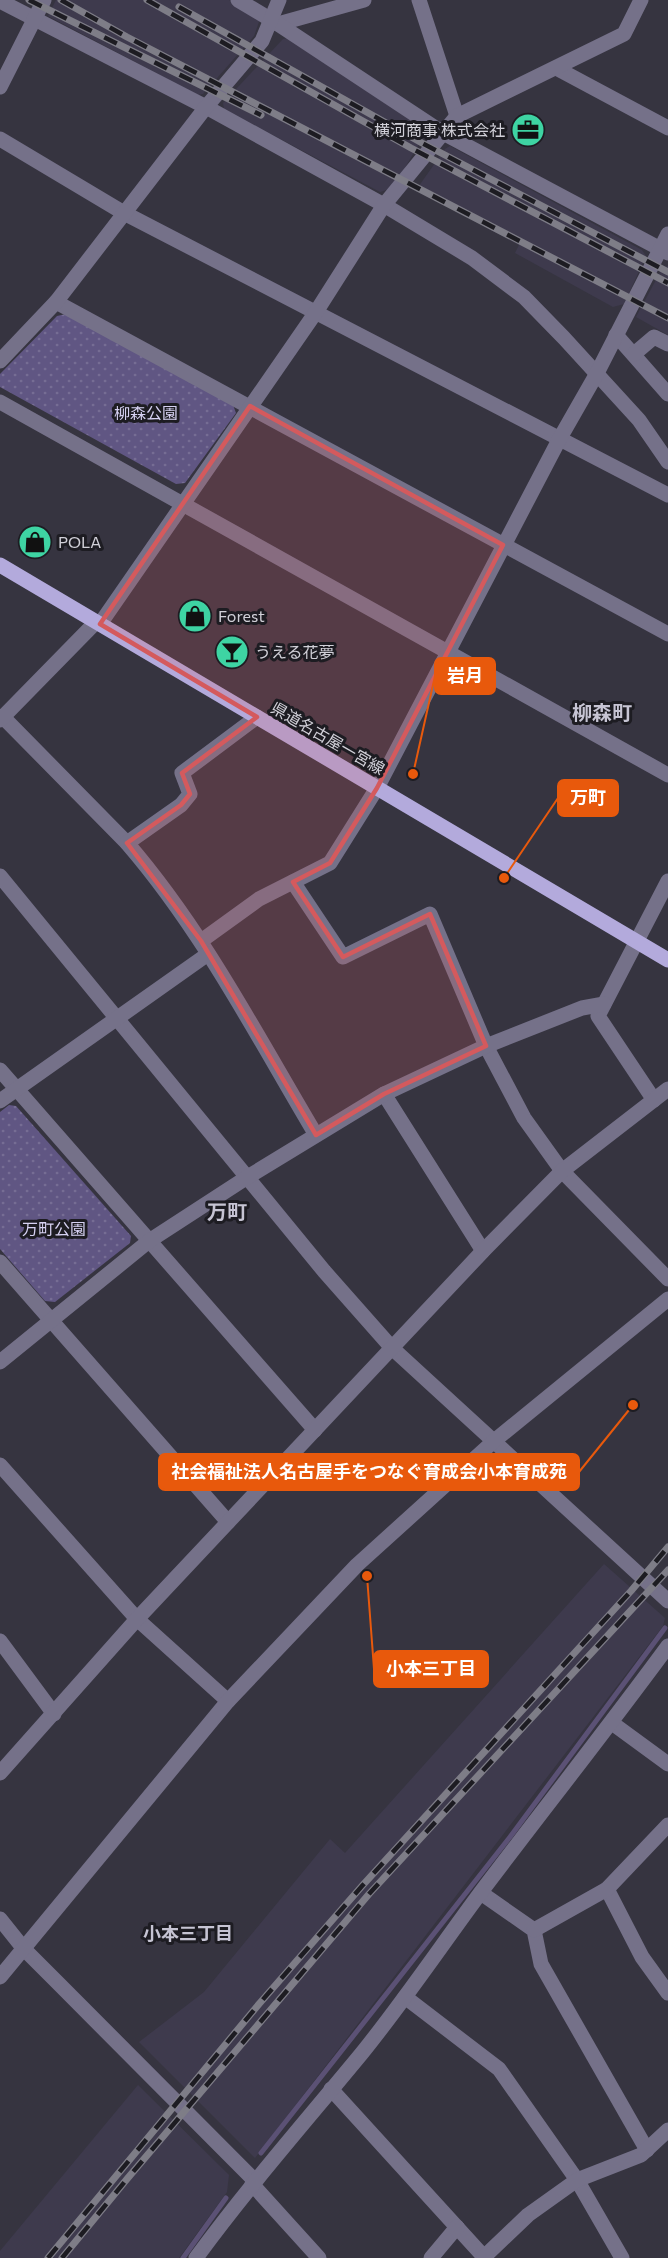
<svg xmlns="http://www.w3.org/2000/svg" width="668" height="2258" viewBox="0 0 668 2258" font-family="Commissioner,'Noto Sans JP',sans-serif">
	<defs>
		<pattern id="park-dots" width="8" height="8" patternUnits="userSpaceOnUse" patternTransform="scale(1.5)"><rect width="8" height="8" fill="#605683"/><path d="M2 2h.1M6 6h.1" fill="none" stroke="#766d94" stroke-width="1.8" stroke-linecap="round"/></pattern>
	</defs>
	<rect width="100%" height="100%" fill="#363440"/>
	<!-- built -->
	<g fill="#3e3a4d">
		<path d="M56,0H229L260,19L254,36L203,94L198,95L48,16Z"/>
		<path d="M287,38L425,129L426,132L393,188L380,192L224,109L223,103L283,39Z"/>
		<path d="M450,146L642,250L646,256L624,304L613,307L515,253L519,245L416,190L445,149Z"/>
		<path d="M668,266V335L636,317L663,267Z"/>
		<path d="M604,1564L665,1618L663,1626L255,2158L139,2042L204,1992L330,1839L345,1853Z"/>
		<path d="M138,2085L229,2175L227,2192L179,2258H0V2251Z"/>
	</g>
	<!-- park -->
	<g fill="url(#park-dots)">
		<path d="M66,314L233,405L236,413L185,483L176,484L0,387V374L57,316Z"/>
		<path d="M9,1105L16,1106L131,1236L130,1243L55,1302L45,1301L0,1249V1112Z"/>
	</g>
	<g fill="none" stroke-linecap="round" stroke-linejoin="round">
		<!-- stream -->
		<g stroke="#5b5175" stroke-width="5">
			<path d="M261,2153L510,1837L665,1628"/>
			<path d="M183,2258L226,2198"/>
		</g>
		<!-- minor -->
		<g stroke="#757189" stroke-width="15">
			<path d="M238,0L278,24L364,0"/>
			<path d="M419,0L457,116"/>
			<path d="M0,1L206,107L384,205L472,258L524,297L564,338L639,420L668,462"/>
			<path d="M278,24L443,133L668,253"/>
			<path d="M556,68L668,128"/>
			<path d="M0,87L44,0"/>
			<path d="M0,139L124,213L668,495"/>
			<path d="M56,302L668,634"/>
			<path d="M616,335L668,394"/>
			<path d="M634,354L654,337L668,344"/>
			<path d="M0,361L56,302L206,107L262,41L279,0"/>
			<path d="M0,402L668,775"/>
			<path d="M100,624L316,312L384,205L457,116L624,34L641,0"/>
			<path d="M3,717L127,843C203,931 257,1036 316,1135"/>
			<path d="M0,720L96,622"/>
			<path d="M127,843L181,805L190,794L182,773L257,717"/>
			<path d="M0,876L324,1271L392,1348L668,1601"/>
			<path d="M293,882L343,957L430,914L486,1046L524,1118L562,1171L668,1279"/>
			<path d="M201,941L259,899L330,863L377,788L560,438L596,375L668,234"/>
			<path d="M0,1070L315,1430"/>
			<path d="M384,1094L483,1251"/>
			<path d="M654,1100L598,1016L668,881"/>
			<path d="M0,1101L208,954"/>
			<path d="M0,1262L228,1522"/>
			<path d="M0,1362L149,1241L246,1178L384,1094L486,1046L582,1008L604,1004"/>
			<path d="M0,1465L137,1619L228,1701"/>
			<path d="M0,1641L54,1714"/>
			<path d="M612,1723L668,1764"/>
			<path d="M0,1773L137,1619L483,1251L562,1171L668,1089"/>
			<path d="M607,1889L642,1957L668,1993"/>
			<path d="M481,1893L534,1930L541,1964L647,2150"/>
			<path d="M0,1919L24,1949L57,1982L255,2181"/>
			<path d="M534,1930L607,1889L668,1825"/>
			<path d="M0,1977L228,1701L357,1565L494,1441L668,1299"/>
			<path d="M405,1997L499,2069L577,2180L622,2258"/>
			<path d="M331,2089L485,2258"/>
			<path d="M252,2184L319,2258"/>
			<path d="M484,2257L528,2215L577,2180L641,2155L668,2130"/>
			<path d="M196,2258C248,2187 306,2121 362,2053C404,2001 441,1946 481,1892C543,1810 607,1729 668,1646"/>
			<path d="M431,2258L457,2227"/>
		</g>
		<!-- major -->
		<path stroke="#b3aadc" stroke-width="15" d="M0,565L668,960"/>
		<!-- rail casing -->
		<g stroke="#7e7d87" stroke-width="7">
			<g id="rail">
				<path d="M29,0L261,115"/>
				<path d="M61,0L127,37L668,318"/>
				<path d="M147,0L411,148L668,283"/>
				<path d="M179,7L422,143L668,272"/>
				<path d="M48,2258L259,2004L362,1886L631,1591L668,1547"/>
				<path d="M62,2258L127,2179L369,1894L668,1570"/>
			</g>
		</g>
		<!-- rail -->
		<use href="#rail" stroke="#1d1c22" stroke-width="4.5" stroke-dasharray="14" stroke-linecap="butt"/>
	</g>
	<!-- marked area -->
	<path fill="#d45a5d" fill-opacity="0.2" stroke="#d45a5d" stroke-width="4.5" stroke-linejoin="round" d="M250,406L503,545L377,788L330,863L293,882L343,957L430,914L486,1046L384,1094L316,1135L201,941L127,843L181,805L190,794L182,773L257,717L100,624Z"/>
	<!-- icons -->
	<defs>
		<g id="office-disc" transform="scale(1.725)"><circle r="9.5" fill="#3ed4a3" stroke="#1d1c22"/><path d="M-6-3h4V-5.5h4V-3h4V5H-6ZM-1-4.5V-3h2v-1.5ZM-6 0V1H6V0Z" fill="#111"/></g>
		<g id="shop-disc" transform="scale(1.725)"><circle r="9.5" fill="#3ed4a3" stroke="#1d1c22"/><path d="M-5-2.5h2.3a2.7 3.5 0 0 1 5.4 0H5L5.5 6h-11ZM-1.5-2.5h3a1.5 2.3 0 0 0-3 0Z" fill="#111"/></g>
		<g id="bar-disc" transform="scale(1.725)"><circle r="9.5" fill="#3ed4a3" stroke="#1d1c22"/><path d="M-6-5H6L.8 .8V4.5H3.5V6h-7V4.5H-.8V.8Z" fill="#111"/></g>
	</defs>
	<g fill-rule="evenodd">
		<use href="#office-disc" x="528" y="130"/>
		<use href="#shop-disc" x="35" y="542"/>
		<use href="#shop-disc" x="195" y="616"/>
		<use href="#bar-disc" x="232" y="652"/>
	</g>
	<g text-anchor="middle" stroke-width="6" stroke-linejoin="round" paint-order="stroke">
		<!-- poi labels -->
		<g font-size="16" fill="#d1d0d8" stroke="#1d1c22" text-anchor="start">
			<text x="505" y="136" text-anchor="end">横河商事 株式会社</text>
			<text x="58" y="548">POLA</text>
			<text x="218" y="622">Forest</text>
			<text x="255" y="658">うえる花夢</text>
		</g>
		<!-- park labels -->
		<g font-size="16" fill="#d6d1f2" stroke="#1d1c22">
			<text x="146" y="419">柳森公園</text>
			<text x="54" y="1235">万町公園</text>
		</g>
		<!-- street labels -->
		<g font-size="16" fill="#d1d0d8" stroke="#1d1c22">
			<text transform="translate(328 738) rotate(30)" y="6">県道名古屋一宮線</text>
		</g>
		<!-- neighbourhood labels -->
		<g font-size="18" font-weight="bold" fill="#c6c4d3" stroke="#1d1c22">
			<text x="188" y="1940">小本三丁目</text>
		</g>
		<!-- quarter labels -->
		<g font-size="20" font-weight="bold" fill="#c6c4d3" stroke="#1d1c22">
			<text x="602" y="720">柳森町</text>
			<text x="227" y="1219">万町</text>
		</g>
	</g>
	<!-- callouts -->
	<path fill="none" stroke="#e8590c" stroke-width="2" d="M413 774L435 676M504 878L558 798M633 1405L579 1472M367 1576L374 1669"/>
	<g fill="#e8590c" stroke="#1d1c22" stroke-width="2">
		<circle cx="413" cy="774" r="6"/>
		<circle cx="504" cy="878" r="6"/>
		<circle cx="633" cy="1405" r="6"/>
		<circle cx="367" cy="1576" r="6"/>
	</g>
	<g fill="#e8590c" stroke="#e8590c" stroke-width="2">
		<rect x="435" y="658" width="60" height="36" rx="6"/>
		<rect x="558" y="780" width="60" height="36" rx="6"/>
		<rect x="159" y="1454" width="420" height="36" rx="6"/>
		<rect x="374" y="1651" width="114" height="36" rx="6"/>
	</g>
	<g font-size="18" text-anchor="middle" font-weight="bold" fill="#fff">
		<text x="465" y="682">岩月</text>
		<text x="588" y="804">万町</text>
		<text x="369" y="1478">社会福祉法人名古屋手をつなぐ育成会小本育成苑</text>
		<text x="431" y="1675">小本三丁目</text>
	</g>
</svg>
